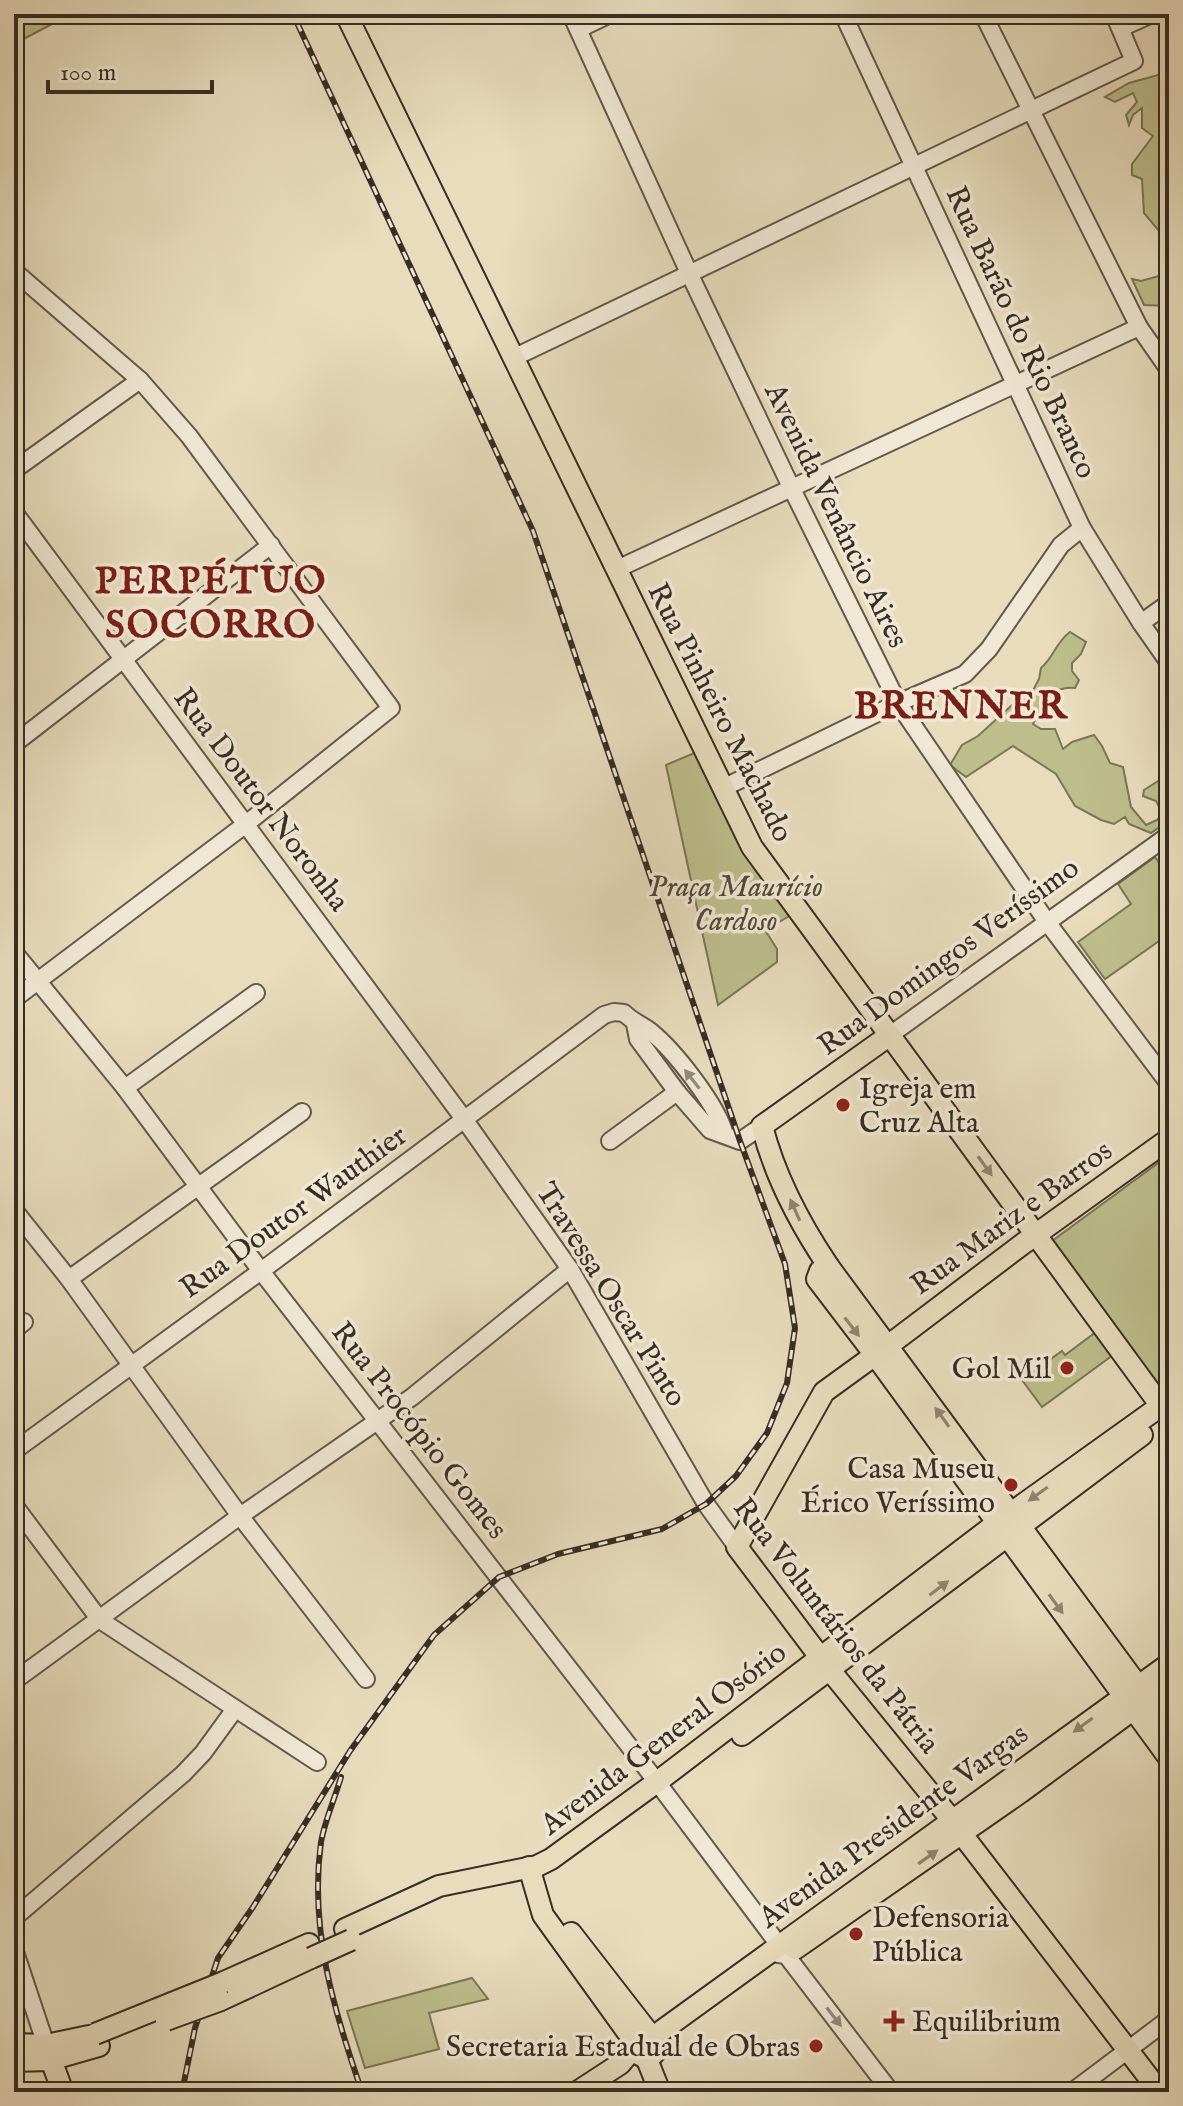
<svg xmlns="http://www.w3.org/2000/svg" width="1183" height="2106" viewBox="0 0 1183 2106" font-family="'IM FELL English',serif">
	<rect width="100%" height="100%" fill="#e8dcbd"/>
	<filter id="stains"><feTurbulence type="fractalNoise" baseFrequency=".0025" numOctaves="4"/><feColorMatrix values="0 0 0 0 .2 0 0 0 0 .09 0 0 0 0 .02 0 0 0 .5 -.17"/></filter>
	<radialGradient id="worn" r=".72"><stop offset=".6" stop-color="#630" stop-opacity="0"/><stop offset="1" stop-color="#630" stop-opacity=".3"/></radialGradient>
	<!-- green -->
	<g fill="#bdbe8c" stroke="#7a7658" stroke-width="2">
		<path d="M14,14H71L14,44Z"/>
		<path d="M1169,72V306L1144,305L1132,279L1141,281L1159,276L1167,262L1165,227L1159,231L1144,213L1142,179L1132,175V164L1153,136L1142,128V108L1133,115L1129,125L1126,115L1137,102L1133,93L1115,102L1105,97L1129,83Z"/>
		<path d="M1070,632L1086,642L1081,654L1072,663V671L1079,680L1075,688C1050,685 1043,705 1033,724L1041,729H1055L1063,749L1072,742L1094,735L1102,746L1110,763L1123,767L1131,807L1146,825L1157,820L1163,814L1156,801L1143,796L1144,790L1169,774V820L1151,833L1129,824L1125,817L1114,824L1101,820L1075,806L1056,774L1013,746L966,777L950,765L962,745L978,736L1012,705L1029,698L1039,679L1041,668C1055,656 1055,643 1070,632Z"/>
		<path d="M699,751L793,914L765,930L777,949V962L718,1005L666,765Z"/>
		<path d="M1155,857L1169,876V934L1105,979L1078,942L1131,904L1118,884Z"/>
		<path d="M1169,1155V1388L1158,1396L1048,1244Z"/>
		<path d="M1096,1332L1113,1355L1042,1407L1022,1380L1062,1351L1065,1355Z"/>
		<path d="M472,1978L488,1999L429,2013L439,2049L365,2068L347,2011Z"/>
	</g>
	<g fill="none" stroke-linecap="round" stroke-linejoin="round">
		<!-- minor casing -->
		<g stroke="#62594a" stroke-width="20">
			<g id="minor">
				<path d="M571,14L689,273L791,487L898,703L1047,922L1169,1084"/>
				<path d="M843,14L1082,528L1141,623L1169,663"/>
				<path d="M983,14L1139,327L1169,370"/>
				<path d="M1121,28L1152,14"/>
				<path d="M579,29L610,14"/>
				<path d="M14,271L140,380L189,436L391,708L246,824L14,999"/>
				<path d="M513,358L1134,61L1114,14"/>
				<path d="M14,470L140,380"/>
				<path d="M14,512L464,1119L570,1269L706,1504L737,1547"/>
				<path d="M617,569L1139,327"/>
				<path d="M1141,623L1169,603"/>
				<path d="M14,744L271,545"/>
				<path d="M723,788L898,703L965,674L989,649L1061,545L1082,528"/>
				<path d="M14,952L125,1088L261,1271L657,1782L779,1945L778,1954L786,1955L891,2092"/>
				<path d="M635,1024L638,1039L677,1092L710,1130L740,1141L762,1126"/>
				<path d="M890,1035L1169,835"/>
				<path d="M125,1088L256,993"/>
				<path d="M610,1141L677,1092"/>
				<path d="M14,1210L69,1279L240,1516L366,1679"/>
				<path d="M69,1279L302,1112"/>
				<path d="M14,1330L24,1322"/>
				<path d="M14,1451L261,1271L604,1015L614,1012L624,1013C633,1022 641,1024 650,1031C674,1050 718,1106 725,1135"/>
				<path d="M14,1505L100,1620L317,1762"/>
				<path d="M14,1681L240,1516L412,1397L570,1269"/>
				<path d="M14,1918L183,1774L203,1753L235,1709"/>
				<path d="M14,1949L46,2045"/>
				<path d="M1072,2092L1169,2019"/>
			</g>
		</g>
		<!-- major casing -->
		<g stroke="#362d24" stroke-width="24">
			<g id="major">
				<path d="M346,14L752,847L1161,1406"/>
				<path d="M890,1035L762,1126C775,1177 800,1224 829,1267L1169,1728"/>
				<path d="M829,1267L820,1271L817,1279L875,1355L1169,1758"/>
				<path d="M742,1735L1142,1435"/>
				<path d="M529,1867L543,1915L636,2044"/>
				<path d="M345,1929L439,1886L537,1866L551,1859L657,1782L997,1523L1169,1400"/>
				<path d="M571,1933L651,2036"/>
				<path d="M795,1949L1021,1792L1169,1683"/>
				<path d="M224,1982L309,1944"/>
				<path d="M221,2000L311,1958"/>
				<circle cx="646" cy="2046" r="11"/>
				<path d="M653,2037L1169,1664"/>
				<path d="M14,2044L46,2045L89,2036"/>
				<path d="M47,2049L63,2092"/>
				<path d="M646,2057L660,2092"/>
				<path d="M14,2061L50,2060L99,2046"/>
				<path d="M577,2092L620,2064L635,2046"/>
				<path d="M1160,2092L961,1833L950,1829L951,1819L829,1669L737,1547L824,1392L875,1355L873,1349L877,1343L884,1342L889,1345L1024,1243L1169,1139"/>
			</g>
		</g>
		<!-- minor -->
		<use href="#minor" stroke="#f0e8d4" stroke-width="16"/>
		<!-- major -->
		<use href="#major" stroke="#e8dcbd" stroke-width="20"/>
		<!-- rail casing -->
		<g stroke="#362d24" stroke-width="6">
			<g id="rail">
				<path d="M341,1777C335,1798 325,1820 321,1842C309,1929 334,2011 362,2092"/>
				<path d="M182,2092L195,2028L218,1958L253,1907L350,1751L434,1635L499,1577L558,1554L662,1529L706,1504L736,1476L767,1433L787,1383L795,1328L785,1264L740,1141L533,531L293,14"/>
			</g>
		</g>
		<!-- rail -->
		<use href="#rail" stroke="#f0e8d4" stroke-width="3" stroke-dasharray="9" stroke-linecap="butt"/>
		<!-- major-bridge casing -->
		<g stroke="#362d24" stroke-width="24" stroke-linecap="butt">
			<g id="major-bridge">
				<path d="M311,1958L351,1940"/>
				<path d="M166,2020L221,2000"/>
				<path d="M95,2034L224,1982"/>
			</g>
		</g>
		<!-- major-bridge -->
		<use href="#major-bridge" stroke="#e8dcbd" stroke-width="20"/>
	</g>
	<!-- one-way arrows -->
	<defs><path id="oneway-solid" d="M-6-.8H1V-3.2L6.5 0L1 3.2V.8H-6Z" transform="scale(2)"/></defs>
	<g fill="#938a7c">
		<use href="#oneway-solid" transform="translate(692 1079) rotate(-128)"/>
		<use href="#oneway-solid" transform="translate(834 2017) rotate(52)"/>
	</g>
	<g fill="#8f8470">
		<use href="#oneway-solid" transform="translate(985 1166) rotate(54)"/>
		<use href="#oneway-solid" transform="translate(795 1210) rotate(-114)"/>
		<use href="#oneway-solid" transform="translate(852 1327) rotate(52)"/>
		<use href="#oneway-solid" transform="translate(942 1417) rotate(-126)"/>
		<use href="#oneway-solid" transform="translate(1038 1494) rotate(144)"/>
		<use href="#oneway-solid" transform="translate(939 1588) rotate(-37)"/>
		<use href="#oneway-solid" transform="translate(1056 1604) rotate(54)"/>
		<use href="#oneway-solid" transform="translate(1083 1725) rotate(144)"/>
		<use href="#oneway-solid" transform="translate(928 1857) rotate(-35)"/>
	</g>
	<!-- markers -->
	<g fill="#8f2418" stroke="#f0e8d4" stroke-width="3">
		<circle cx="843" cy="1105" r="8"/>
		<circle cx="1067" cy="1368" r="8"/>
		<circle cx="1011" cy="1485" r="8"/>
		<circle cx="856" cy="1934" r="8"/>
		<path d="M890 2009h8v8h8v8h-8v8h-8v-8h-8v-8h8z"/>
		<circle cx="816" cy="2046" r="8"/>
	</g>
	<g text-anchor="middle" stroke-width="7" stroke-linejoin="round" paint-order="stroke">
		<!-- street labels -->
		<g font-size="30" fill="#362d24" stroke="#f0e8d4">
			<text transform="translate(1022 332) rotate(65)" y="10">Rua Barão do Rio Branco</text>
			<text transform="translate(837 515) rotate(64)" y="10">Avenida Venâncio Aires</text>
			<text transform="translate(721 712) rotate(63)" y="10">Rua Pinheiro Machado</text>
			<text transform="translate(262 799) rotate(53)" y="10">Rua Doutor Noronha</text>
			<text transform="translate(948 956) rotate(-36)" y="10">Rua Domingos Veríssimo</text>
			<text transform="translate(293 1211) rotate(-36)" y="10">Rua Doutor Wauthier</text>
			<text transform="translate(1011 1217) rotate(-36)" y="10">Rua Mariz e Barros</text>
			<text transform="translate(612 1294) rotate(58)" y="10">Travessa Oscar Pinto</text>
			<text transform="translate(420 1430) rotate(52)" y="10">Rua Procópio Gomes</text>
			<text transform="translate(837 1625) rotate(52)" y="10">Rua Voluntários da Pátria</text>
			<text transform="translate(663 1738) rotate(-37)" y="10">Avenida General Osório</text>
			<text transform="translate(893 1825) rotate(-36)" y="10">Avenida Presidente Vargas</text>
		</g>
		<!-- park labels -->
		<g font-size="30" font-style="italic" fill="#514a39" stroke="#f0e8d4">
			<text x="736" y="896">Praça Maurício<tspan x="736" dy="34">Cardoso</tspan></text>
		</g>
		<!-- poi labels -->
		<g font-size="30" fill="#362d24" stroke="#f0e8d4" text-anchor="start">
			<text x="859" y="1098">Igreja em<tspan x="859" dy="34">Cruz Alta</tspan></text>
			<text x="1051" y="1378" text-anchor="end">Gol Mil</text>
			<text x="995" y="1478" text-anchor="end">Casa Museu<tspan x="995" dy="34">Érico Veríssimo</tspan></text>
			<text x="872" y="1927">Defensoria<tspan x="872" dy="34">Pública</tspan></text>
			<text x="912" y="2031">Equilibrium</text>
			<text x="800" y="2056" text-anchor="end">Secretaria Estadual de Obras</text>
		</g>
		<!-- district labels -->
		<g font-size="38" font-weight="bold" letter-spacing="2" fill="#7a1f14" stroke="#f0e8d4">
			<text x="211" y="593">PERPÉTUO<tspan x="211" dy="44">SOCORRO</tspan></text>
			<text x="961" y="718">BRENNER</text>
		</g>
	</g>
	<!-- margin -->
	<rect width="1183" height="2106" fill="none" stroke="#e8dcbd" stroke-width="48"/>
	<rect x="16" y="16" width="1151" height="2074" fill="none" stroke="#362d24" stroke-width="4"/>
	<rect x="24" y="24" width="1135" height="2058" fill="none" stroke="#362d24" stroke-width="2"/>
	<!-- scale -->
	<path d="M48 80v12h164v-12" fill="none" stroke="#362d24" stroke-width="4"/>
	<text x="60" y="80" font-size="24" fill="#362d24" stroke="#f0e8d4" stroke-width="6" paint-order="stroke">100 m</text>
	<rect width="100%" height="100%" filter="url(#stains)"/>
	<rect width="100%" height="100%" fill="url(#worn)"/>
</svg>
